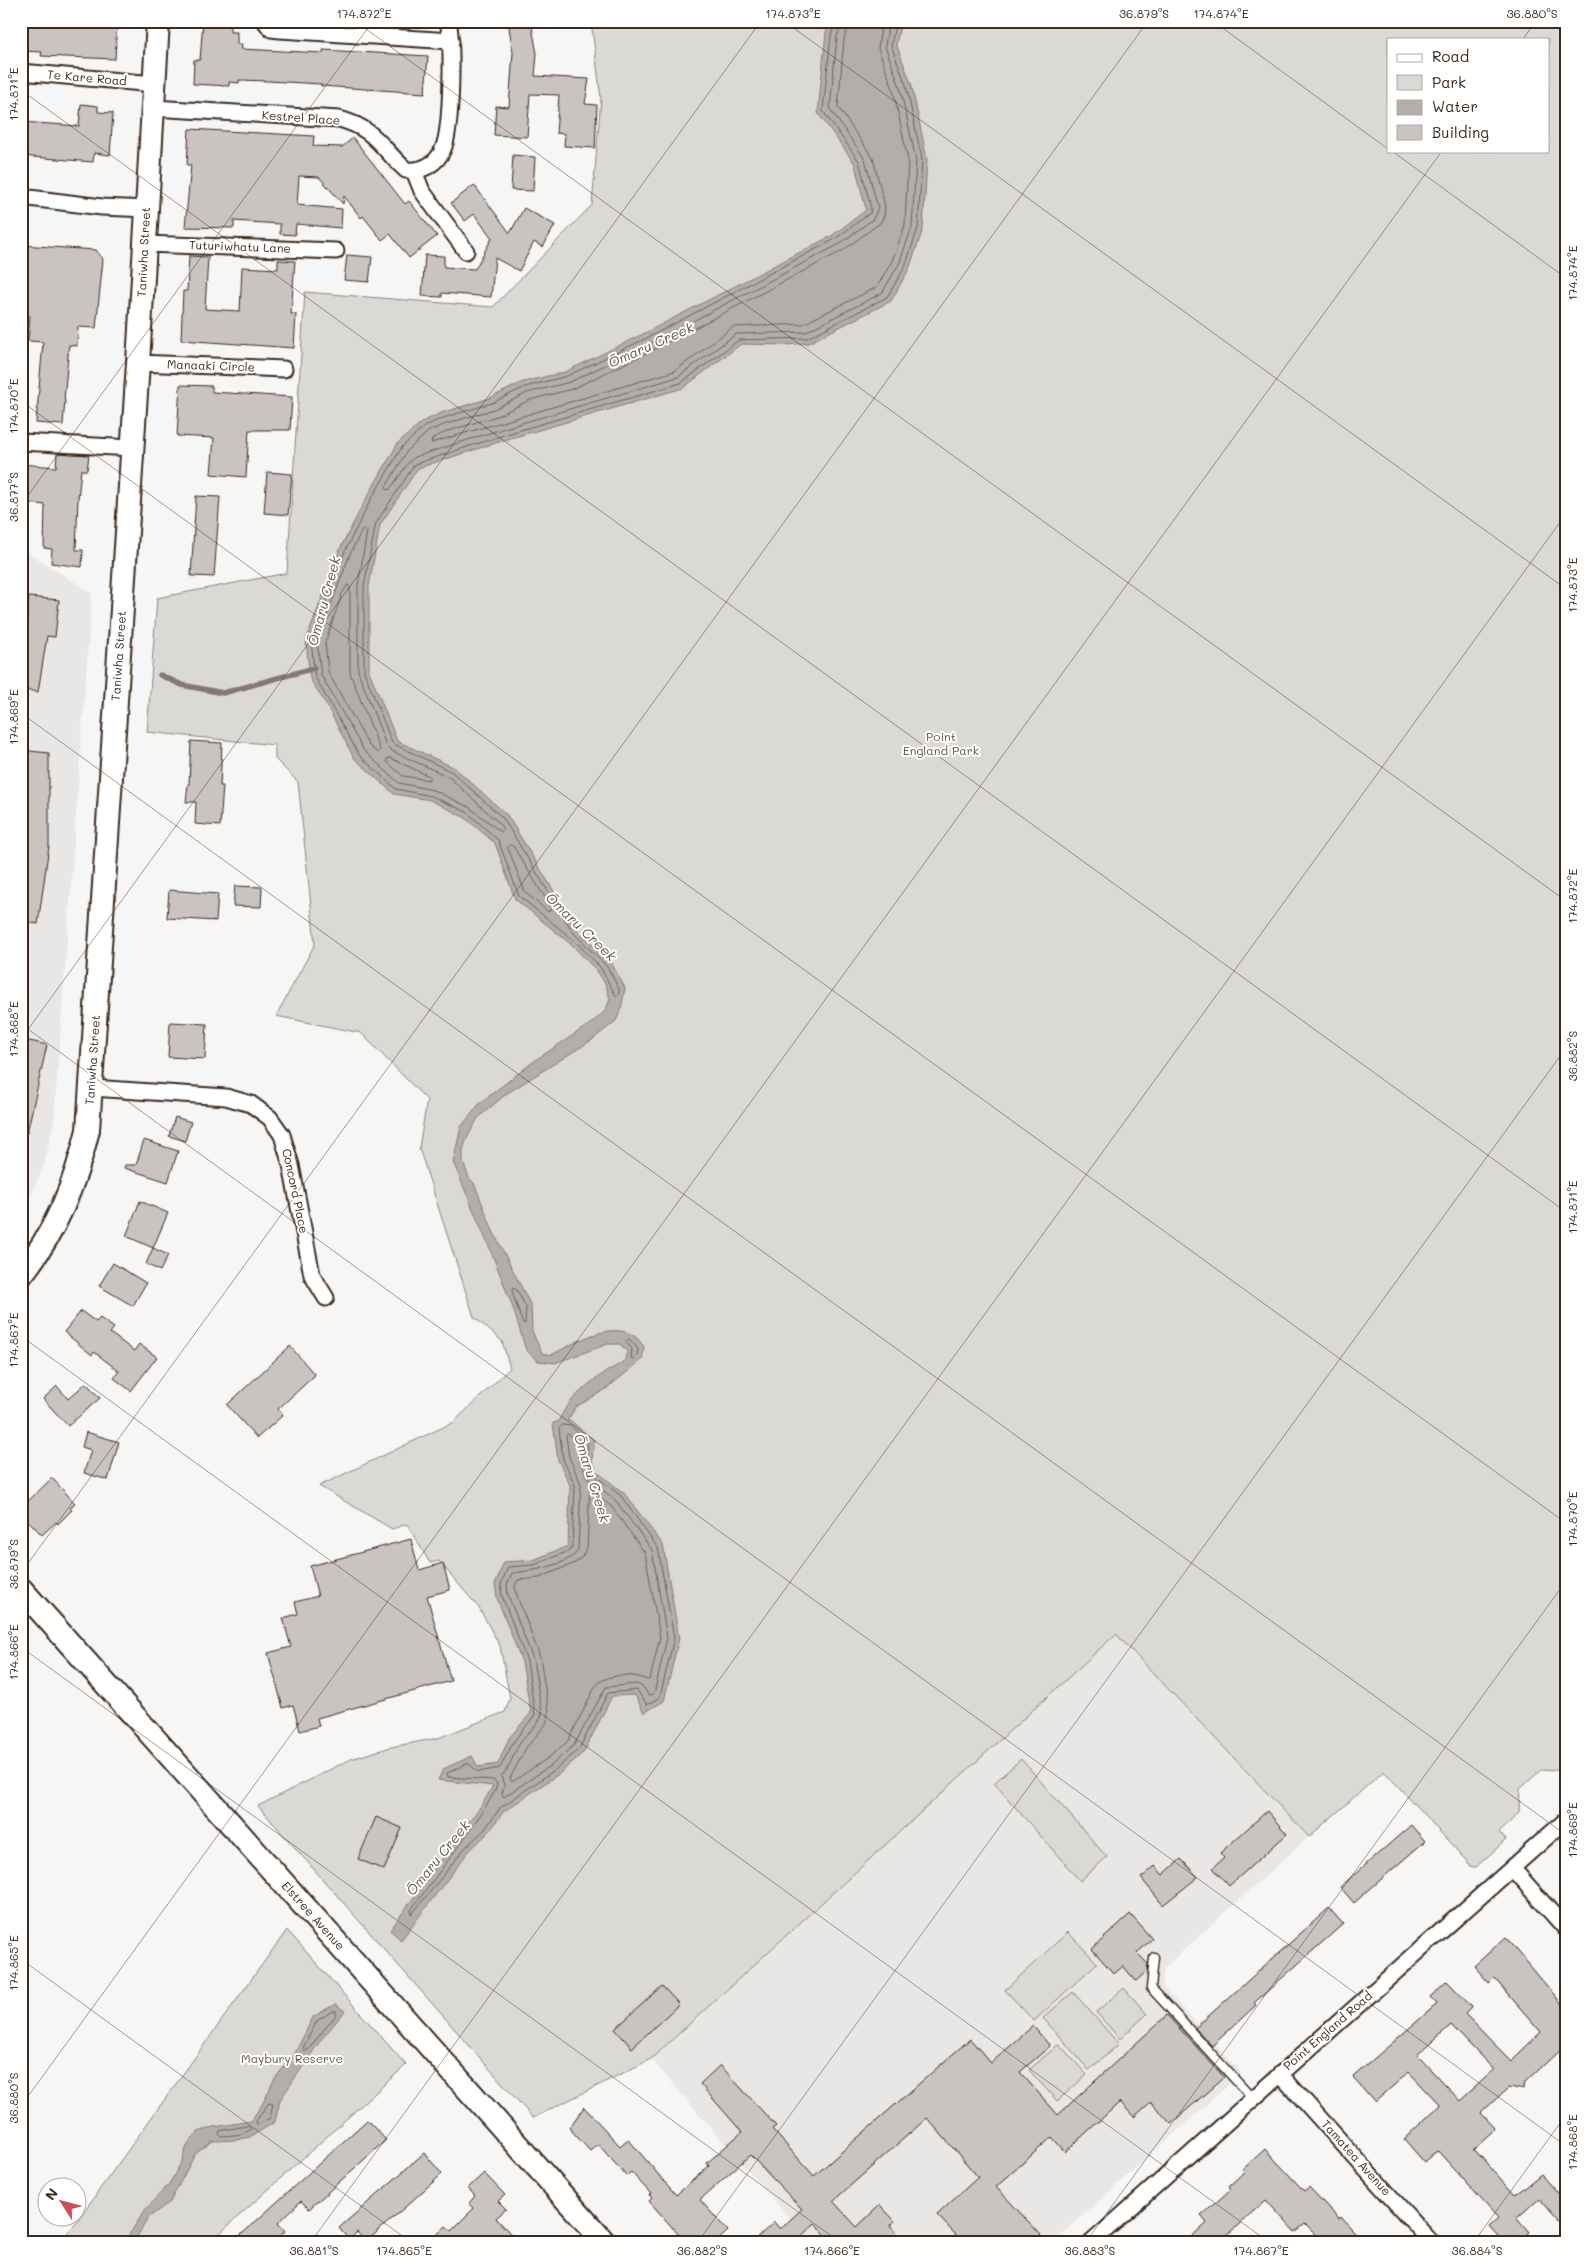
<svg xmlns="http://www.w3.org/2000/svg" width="1587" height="2264" viewBox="0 0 1587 2264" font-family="Mali,sans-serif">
	<rect width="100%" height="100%" fill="#f7f6f6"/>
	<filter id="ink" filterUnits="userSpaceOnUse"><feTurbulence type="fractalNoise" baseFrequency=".02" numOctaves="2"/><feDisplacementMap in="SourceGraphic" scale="10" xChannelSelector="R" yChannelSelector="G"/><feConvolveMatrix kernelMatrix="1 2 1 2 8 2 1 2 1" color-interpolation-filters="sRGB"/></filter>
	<g filter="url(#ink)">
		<!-- built -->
		<g fill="#e9e7e6">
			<path d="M21,548L92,593L54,1123L44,1165L21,1218Z"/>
			<path d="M1116,1634L1309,1837L1163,1969V1987L1242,2073L1052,2243H811L651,2059Z"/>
		</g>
		<!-- green -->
		<g fill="#dbd9d6" stroke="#8b827a" fill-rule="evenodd">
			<path d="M591,21H1566V1771L1542,1769L1520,1789L1519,1813L1499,1832L1506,1840L1476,1867H1472L1384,1771L1309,1837L1116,1634L651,2059L533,2118L258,1806L351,1759L391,1747L438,1738L505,1712L510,1698L500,1646L479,1608L439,1561L430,1563L407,1524L392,1529L319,1486L454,1422L510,1368L502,1341L474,1317L419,1148L427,1100L361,1033L276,1016L315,944L298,782L275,759V745L147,732L157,598L287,573L305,292L493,307L592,205L601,98ZM1388,39H1548V151H1388Z"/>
			<path d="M1021,1759L1107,1857L1080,1881L994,1783Z"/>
			<path d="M287,1930L406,2065L209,2243H61Z"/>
			<path d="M1068,1932L1097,1963L1034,2021L1005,1990Z"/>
			<path d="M1124,1988L1147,2014L1120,2039L1096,2012Z"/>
			<path d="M1073,1992L1119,2044L1089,2070L1043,2018Z"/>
			<path d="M1059,2044L1087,2075L1057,2101L1029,2070Z"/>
		</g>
		<!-- water -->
		<g fill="#b4aeaa" stroke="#847972">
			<path d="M832,21H901L896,44L911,83L927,159L923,229L909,269L891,301L808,343L786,345L741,344L683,388L508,439L418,468L380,525L369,586V671L397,741L455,768L507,815L577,929L612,964L625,988L621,1009L616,1021L592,1040L506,1094L478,1118L466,1140L463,1150V1162L469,1178L474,1183L493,1231L531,1306L532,1331L542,1353L551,1355C574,1344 607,1321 633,1335C638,1338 641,1343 644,1347L642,1360L606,1389L576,1407L567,1421H571L594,1440L592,1460L596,1471L624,1493L663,1545L679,1638L664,1701L644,1713L635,1695L612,1696L584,1752L560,1773L503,1812L489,1832L469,1851L401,1940L390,1930L483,1803L493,1786L438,1780L443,1769L472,1756L478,1767L498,1764L509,1738L531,1713L522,1662L497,1598L495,1584L504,1562L533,1560L568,1546L570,1485L558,1460L553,1423L558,1422C570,1395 598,1375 624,1362L627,1352L620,1344H608L555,1363L538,1361L526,1350L512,1305L490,1249L453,1162L461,1127L480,1103L537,1059L593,1022L606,1010L610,999L606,985L597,971L572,945L515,899L495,843L464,817L430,800L394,794L354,758L326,704L310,679L306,641L340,549L365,501L398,443L422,422L441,413L490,398L523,382L565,372L645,333L833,235L866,210L855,164L818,113L826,32Z"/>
			<path d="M335,2004L345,2011L320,2041L280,2100L275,2122L250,2137L236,2140L213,2141L195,2154L170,2202L149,2217L133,2243H124L145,2210L169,2184L182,2161L187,2146L198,2132L214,2127L251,2121L264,2101L275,2078L294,2055L313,2017Z"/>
		</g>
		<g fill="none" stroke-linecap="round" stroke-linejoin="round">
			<!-- shore -->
			<g stroke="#6b5f56" stroke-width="1">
				<path d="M836,21L831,35L823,111L859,161L871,208L870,213L835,239L647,338L567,376L525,387L492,403L443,418L425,426L402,447L369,503L345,551L311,641L315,677L359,755L396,789L431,796L467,812L498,840L519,896L575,941L600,967L616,996L619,995V989L608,968L573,932L503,818L452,772L392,743L364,671V586L376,523L415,464L507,434L681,383L739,340L807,338L887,297L905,267L918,228L922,159L906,85L891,45L896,21"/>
				<path d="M843,21L837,36L830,109L865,159L878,208L873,219L838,245L651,343L570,382L527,393L494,409L446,424L429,431L407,451L386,487L387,490L390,489L409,462L415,457L505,428L678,377L736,334L805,332L882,293L899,264L912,227L916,160L900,87L885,46L889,21"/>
				<path d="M850,21L844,39L838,107L873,158L885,207L884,216L880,223L842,251L653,350L572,389L530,400L497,416L448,431L433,438L431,443L675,371L733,327L803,324L877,287L892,261L905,225L908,160L893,89L878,48L882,21"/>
				<path d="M363,529H366L367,531L358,586V671L386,745L392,751L449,777L498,822L503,829L501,832L469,807L433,790L399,783L364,751L321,675L317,642L350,554Z"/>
				<path d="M348,585L350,587V673L380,750L378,753L369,746L328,672L325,643L342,594Z"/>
				<path d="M390,758L429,776V780L403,776L387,762V759Z"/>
				<path d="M510,845L513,846L551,907L550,911H547L525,892L508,848Z"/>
				<path d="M513,1288L516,1289L526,1307L525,1324L522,1322L512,1291Z"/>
				<path d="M629,1339L638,1349L637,1357L634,1360L631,1358L632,1349L626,1342Z"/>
				<path d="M563,1425L571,1426L588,1441L587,1461L592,1473L621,1496L658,1548L674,1638L660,1697L647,1705L637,1690L608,1693L579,1749L556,1769L500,1808L485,1829L465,1848L412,1914L411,1910C423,1893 499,1796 497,1783L493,1780L448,1777L447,1773L468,1763L478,1772L500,1768L514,1741L535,1715L527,1661L502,1596L501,1584L508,1567L534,1565L569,1551L572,1547L575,1485L563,1459L559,1429Z"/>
				<path d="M568,1434L582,1444L580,1461L587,1477L616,1501L652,1550L667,1638L654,1694L648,1695L644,1688L637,1684L606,1687L574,1745L553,1764L504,1797L502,1794L504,1785L501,1776C511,1768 512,1755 519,1745C525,1734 540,1726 542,1713L533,1659L508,1595L507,1585L512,1573C530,1571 569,1566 578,1550L581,1484L569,1457L566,1436Z"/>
				<path d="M590,1491L611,1506L645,1553L660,1637L650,1679L647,1680C633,1673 605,1673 595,1687L568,1741L548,1758L512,1782L510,1778L526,1748L546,1724L549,1713L540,1657L516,1593L515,1586L518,1580L539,1578L575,1563L582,1557L587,1547Z"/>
				<path d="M333,2011H336V2015L307,2051H304L303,2048L317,2021Z"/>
				<path d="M269,2103L273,2104L270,2118L257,2125L256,2122Z"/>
				<path d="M248,2126L251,2129C243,2136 231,2135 221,2136L219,2134L220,2131Z"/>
			</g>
			<!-- stream -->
			<path stroke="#847972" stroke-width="5.5" d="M160,675L182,685L223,693L314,668"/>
		</g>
		<!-- building -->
		<g fill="#c9c3c1" stroke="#3b2a1e" fill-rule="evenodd">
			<path d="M21,21H117L115,59L41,56L42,52L21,51Z"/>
			<path d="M203,21H230V32H237V44H242L241,49L323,53V50L428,56L425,93L321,86V84L268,81L239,80V83L229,82V86L193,84L194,60H200Z"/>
			<path d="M508,21H531L537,54L535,76L589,79L585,104L597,105L595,148L564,146L565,134L556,133L559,95L530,94L527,137L494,135L496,106L509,107L513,52Z"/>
			<path d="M81,104L98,106V112L113,113L110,155L94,153L93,162L21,156V122L79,126Z"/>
			<path d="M189,129L314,136L313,146L342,147L353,138L405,204L409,201L437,236L409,258L390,234L382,240L363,216L361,218L344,196L343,204L319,177L299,176L297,205L342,209L341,228L296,224L295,235L280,234V224L234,221V228L185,227L191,165H187Z"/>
			<path d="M513,155L535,157L533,191L511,190Z"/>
			<path d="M474,185L510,233L524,208L555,225L543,247L534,242L519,271L495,258L491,297L442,293V297L422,296L425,255L444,256V267L475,269L492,238L474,214L465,221L451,203Z"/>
			<path d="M21,245L96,250L103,259L96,328L78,327L77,346L69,345L64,400H65L63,425L36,423L43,342L28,341L30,316L21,315Z"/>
			<path d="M347,255L372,257L369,282L344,280Z"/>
			<path d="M189,256L208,257L205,309L240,311L242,267L278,269V260L295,261L291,314H296L294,348L181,340L183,291H187Z"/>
			<path d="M180,385L212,386V392L292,397L290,430H249L246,477L211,474L214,438L177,436Z"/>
			<path d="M57,453L89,455L87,470H81L78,499L76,550H83L82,567L51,563L52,549L44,548L45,505L21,502V464L56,467Z"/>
			<path d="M267,472L292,474L288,515L264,513Z"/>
			<path d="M196,496L220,497L214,577L191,576Z"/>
			<path d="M29,597L59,600L55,637L47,636L38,692L21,689V658L23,659Z"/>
			<path d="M191,741L222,743L220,786H223L220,826L195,824L196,802H186L188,784H189Z"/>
			<path d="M21,750L49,753V846L38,924L21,921Z"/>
			<path d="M235,886L262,887L261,907L233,906Z"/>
			<path d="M169,890L218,894L216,921L167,918Z"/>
			<path d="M170,1022L207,1024L205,1059L168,1057Z"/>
			<path d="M21,1039L47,1045L27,1133L21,1132Z"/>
			<path d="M175,1117L191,1122L185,1141L169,1136Z"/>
			<path d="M144,1140L178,1151L168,1182L124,1168L125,1165H136Z"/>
			<path d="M140,1201L168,1213L153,1248L126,1236Z"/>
			<path d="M153,1248L168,1255L160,1271L146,1264Z"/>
			<path d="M113,1263L146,1283L133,1306L99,1286Z"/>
			<path d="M81,1311L96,1322L100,1318L114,1328L110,1333L134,1351L139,1344L157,1357L131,1391L114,1378L119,1371L94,1352L92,1355L64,1332Z"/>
			<path d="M290,1346L315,1375L278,1409L283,1415L257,1438L227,1405Z"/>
			<path d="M86,1383L100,1398L68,1426L43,1399L57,1386L68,1399Z"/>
			<path d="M86,1432L119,1442L108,1480L84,1473L91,1450L82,1447Z"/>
			<path d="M52,1478L75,1503L70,1508L72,1510L58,1524L56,1522L42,1535L21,1513V1508Z"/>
			<path d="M411,1539L419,1570L443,1563L450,1590L427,1596L451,1681L317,1718L319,1726L300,1731L293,1705L283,1708L268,1653L291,1647L283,1618L298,1614L295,1602L318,1596L310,1566Z"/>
			<path d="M1267,1811L1287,1834L1229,1886L1213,1868L1224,1858L1220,1853Z"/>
			<path d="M376,1817L402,1828L384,1870L358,1859Z"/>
			<path d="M1411,1825L1425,1841L1354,1903L1340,1887Z"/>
			<path d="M1181,1859L1198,1877L1163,1905L1141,1878L1155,1866L1163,1875Z"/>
			<path d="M1329,1908L1343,1924L1254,2003L1256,2005L1212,2046L1195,2028Z"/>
			<path d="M1130,1914L1152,1939L1137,1953L1148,1964L1147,1971L1136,1981L1123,1966L1114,1974L1092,1949Z"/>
			<path d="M1506,1937L1566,2009V2044L1525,2083L1524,2090L1509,2087L1481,2113L1496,2129L1474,2149L1515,2195L1541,2174L1566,2202V2229L1539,2198L1517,2218L1529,2232L1516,2243H1504L1489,2226L1498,2218L1437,2150L1424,2162L1404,2139L1440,2105L1409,2072L1375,2102L1353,2077L1437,2004L1430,1997L1447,1981L1472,2007L1465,2014L1511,2061L1541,2032L1494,1978L1489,1983L1474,1966ZM1451,2025L1494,2070L1460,2101L1417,2055Z"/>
			<path d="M662,1986L679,2004L632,2048L615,2029Z"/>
			<path d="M1167,2015L1224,2077L1171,2124L1151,2102L1134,2117L1120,2102L1065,2152L1052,2137L996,2187L1041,2235L1032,2243H947L956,2235L937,2215L978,2177L927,2118L833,2201L857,2227L880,2205L895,2221L890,2225L906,2243H833L815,2223L794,2243H752L774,2222L780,2229L802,2209L750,2155L700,2200L728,2231L715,2243H686L649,2201L652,2198L649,2195L651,2194L631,2172L626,2176L598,2144L590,2151L569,2128L584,2107L620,2146L628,2139L676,2195L709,2166L707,2163L742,2132L700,2084L720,2065L776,2126L772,2129L814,2176L970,2039L991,2063L1033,2026L1050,2046L1020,2072L1058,2115Z"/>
			<path d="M367,2120L386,2140L309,2209L301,2201L278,2223L285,2231L273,2243H232Z"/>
			<path d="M1265,2149L1304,2191L1309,2187L1339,2219L1341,2217L1365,2243H1323L1305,2224L1295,2232L1266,2200L1218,2243H1186L1207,2223L1201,2216L1231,2189L1229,2186L1244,2172L1242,2170Z"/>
			<path d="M424,2153L442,2174L366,2242L357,2232L349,2240L339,2228Z"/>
			<path d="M484,2173L505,2195L498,2201L506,2209L496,2218L519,2243H428L446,2226L451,2231L474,2208L469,2203L475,2196L468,2188Z"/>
		</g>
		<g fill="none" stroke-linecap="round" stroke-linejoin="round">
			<!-- lane casing -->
			<g stroke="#3b2a1e" stroke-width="11">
				<path id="lane" d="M1154,1957L1151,1988L1252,2098"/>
			</g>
			<!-- street casing -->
			<g stroke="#3b2a1e" stroke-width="19">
				<g id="street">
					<path d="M265,21L271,29L280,30L451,41"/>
					<path d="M21,72L154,84"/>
					<path d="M153,108L339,119C375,128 381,148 406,170C422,172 437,164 443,149C452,129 453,43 448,21"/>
					<path d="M414,171L422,191L466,251"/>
					<path d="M21,197L102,207L147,209"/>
					<path d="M145,244L336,251"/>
					<path d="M138,363L284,369"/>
					<path d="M21,442L132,448"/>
					<path d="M92,1088L226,1097L251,1104L270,1118L282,1135L291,1165L312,1275L326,1298"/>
					<path d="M1512,1868L1566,1929"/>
					<path d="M1280,2074L1432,2243"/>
					<path d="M1091,2243L1566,1820"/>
				</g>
			</g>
			<!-- secondary casing -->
			<g stroke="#3b2a1e" stroke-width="26">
				<g id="secondary">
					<path d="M21,1275C56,1232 75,1184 88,1130L138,363L158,21"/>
					<path d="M21,1589L605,2243"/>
				</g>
			</g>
			<!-- lane -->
			<use href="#lane" stroke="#fff" stroke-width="8"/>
			<!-- street -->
			<use href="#street" stroke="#fff" stroke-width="15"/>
			<!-- secondary -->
			<use href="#secondary" stroke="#fff" stroke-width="22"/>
		</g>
	</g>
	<!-- ticks -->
	<path fill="none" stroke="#3b2a1e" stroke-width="1" stroke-opacity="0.45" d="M355,21L1566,901M784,21L1566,589M1213,21L1388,149M1523,39L1536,21M21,90L1566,1212M1392,151L1566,278M21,401L1566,1523M21,505L373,21M21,713L1566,1835M21,1024L1566,2146M21,1039L761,21M21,1336L1270,2243M21,1573L1148,21M21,1647L841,2243M21,1959L412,2243M21,2106L1442,151M310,2243L1566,514M697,2243L1566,1048M1085,2243L1566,1581M1473,2243L1566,2115"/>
	<g text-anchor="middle" stroke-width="4" stroke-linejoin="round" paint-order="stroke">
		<!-- street labels -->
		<g font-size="12" fill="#3b2a1e" stroke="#fff">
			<text transform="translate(87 78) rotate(5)" y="4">Te Kare Road</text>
			<text transform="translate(301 118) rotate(4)" y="4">Kestrel Place</text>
			<text transform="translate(240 247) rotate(2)" y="4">Tuturiwhatu Lane</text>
			<text transform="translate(144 252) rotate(-87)" y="4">Taniwha Street</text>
			<text transform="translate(211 366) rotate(2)" y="4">Manaaki Circle</text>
			<text transform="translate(119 656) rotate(-86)" y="4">Taniwha Street</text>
			<text transform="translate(93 1060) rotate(-86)" y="4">Taniwha Street</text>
			<text transform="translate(295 1191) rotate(78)" y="4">Concord Place</text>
			<text transform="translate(313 1916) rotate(48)" y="4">Elstree Avenue</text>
			<text transform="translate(1328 2031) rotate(-41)" y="4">Point England Road</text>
			<text transform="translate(1356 2158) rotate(48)" y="4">Tamatea Avenue</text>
		</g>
		<!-- park labels -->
		<g font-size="12" fill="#63564c" stroke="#fff">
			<text x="941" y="741">Point<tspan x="941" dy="14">England Park</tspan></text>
			<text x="292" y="2063">Maybury Reserve</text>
		</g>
		<!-- water labels -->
		<g font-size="14" font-style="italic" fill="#65584f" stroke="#fff">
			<text transform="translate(651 345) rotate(-24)" y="5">Ōmaru Creek</text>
			<text transform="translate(324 601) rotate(-75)" y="5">Ōmaru Creek</text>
			<text transform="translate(581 927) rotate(44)" y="5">Ōmaru Creek</text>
			<text transform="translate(592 1478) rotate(73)" y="5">Ōmaru Creek</text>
			<text transform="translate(438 1858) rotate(-51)" y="5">Ōmaru Creek</text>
		</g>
	</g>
	<!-- margin -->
	<rect width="1587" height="2264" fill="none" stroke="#fff" stroke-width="55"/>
	<!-- legend -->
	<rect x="1387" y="38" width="162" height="115" fill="#ffffff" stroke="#b1aaa5"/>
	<rect x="1397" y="54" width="25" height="8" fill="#ffffff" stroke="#b1aaa5"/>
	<text x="1432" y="62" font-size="15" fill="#3b2a1e">Road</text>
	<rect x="1397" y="75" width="25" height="15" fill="#dbd9d6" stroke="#b1aaa5"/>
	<text x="1432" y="88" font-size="15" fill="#3b2a1e">Park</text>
	<rect x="1397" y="100" width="25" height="15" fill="#b4aeaa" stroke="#b1aaa5"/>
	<text x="1432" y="112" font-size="15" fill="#3b2a1e">Water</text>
	<rect x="1397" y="125" width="25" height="15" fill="#c9c3c1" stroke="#b1aaa5"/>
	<text x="1432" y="138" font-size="15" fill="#3b2a1e">Building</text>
	<!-- north arrow -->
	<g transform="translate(62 2202) rotate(306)"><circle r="24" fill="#ffffff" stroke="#b1aaa5"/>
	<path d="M0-4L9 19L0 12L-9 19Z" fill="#d1495b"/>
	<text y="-8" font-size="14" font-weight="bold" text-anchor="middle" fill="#3b2a1e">N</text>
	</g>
	<rect x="28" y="28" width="1532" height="2208" fill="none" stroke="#3b2a1e" stroke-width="2"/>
	<g font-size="12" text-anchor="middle" fill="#3b2a1e">
		<text x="364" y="18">174.872°E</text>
		<text x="793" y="18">174.873°E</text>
		<text x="1144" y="18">36.879°S</text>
		<text x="1221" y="18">174.874°E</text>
		<text x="1532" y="18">36.880°S</text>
		<text transform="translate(14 94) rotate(-90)" y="4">174.871°E</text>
		<text transform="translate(1573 273) rotate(-90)" y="4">174.874°E</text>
		<text transform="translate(14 406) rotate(-90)" y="4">174.870°E</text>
		<text transform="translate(14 497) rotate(-90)" y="4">36.877°S</text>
		<text transform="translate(1573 585) rotate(-90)" y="4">174.873°E</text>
		<text transform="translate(14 717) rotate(-90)" y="4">174.869°E</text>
		<text transform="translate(1573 896) rotate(-90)" y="4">174.872°E</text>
		<text transform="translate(14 1029) rotate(-90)" y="4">174.868°E</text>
		<text transform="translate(1573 1056) rotate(-90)" y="4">36.882°S</text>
		<text transform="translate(1573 1207) rotate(-90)" y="4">174.871°E</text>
		<text transform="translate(14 1340) rotate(-90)" y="4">174.867°E</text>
		<text transform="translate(1573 1519) rotate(-90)" y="4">174.870°E</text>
		<text transform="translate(14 1564) rotate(-90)" y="4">36.879°S</text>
		<text transform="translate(14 1652) rotate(-90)" y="4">174.866°E</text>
		<text transform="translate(1573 1830) rotate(-90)" y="4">174.869°E</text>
		<text transform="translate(14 1963) rotate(-90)" y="4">174.865°E</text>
		<text transform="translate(14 2098) rotate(-90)" y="4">36.880°S</text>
		<text transform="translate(1573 2142) rotate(-90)" y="4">174.868°E</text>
		<text x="314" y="2255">36.881°S</text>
		<text x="404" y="2255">174.865°E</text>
		<text x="702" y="2255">36.882°S</text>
		<text x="832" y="2255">174.866°E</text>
		<text x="1090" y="2255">36.883°S</text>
		<text x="1261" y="2255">174.867°E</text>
		<text x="1477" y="2255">36.884°S</text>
	</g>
</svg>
